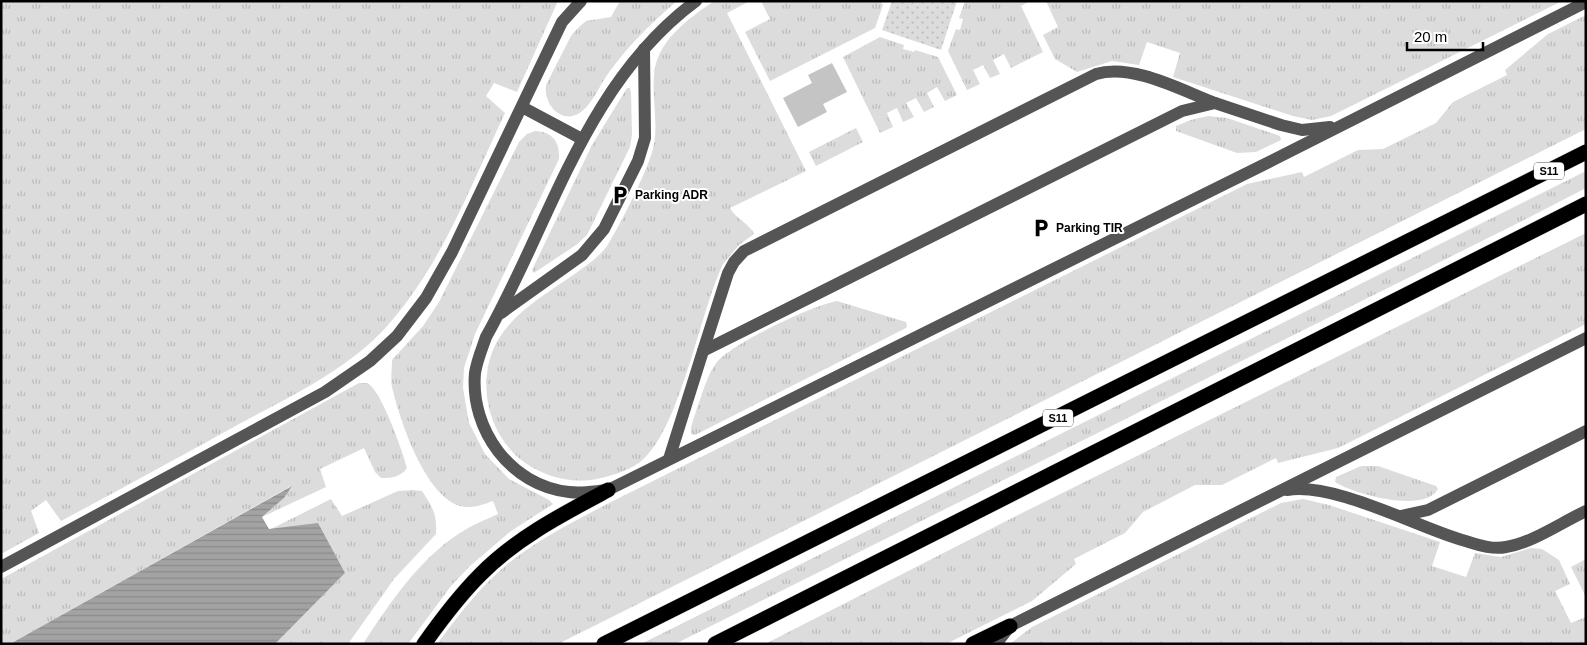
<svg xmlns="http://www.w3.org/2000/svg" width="1587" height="645" viewBox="0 0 1587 645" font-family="Arial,sans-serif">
	<defs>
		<pattern id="grass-tufts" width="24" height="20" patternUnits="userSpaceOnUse" patternTransform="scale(1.25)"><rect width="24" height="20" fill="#dcdcdc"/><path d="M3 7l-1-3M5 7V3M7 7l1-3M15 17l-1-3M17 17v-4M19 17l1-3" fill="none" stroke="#bbb"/></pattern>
		<pattern id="park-dots" width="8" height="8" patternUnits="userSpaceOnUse" patternTransform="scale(1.25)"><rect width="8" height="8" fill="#dcdcdc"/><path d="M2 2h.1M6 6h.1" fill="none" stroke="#bbb" stroke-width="1.8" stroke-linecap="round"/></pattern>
		<pattern id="water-rules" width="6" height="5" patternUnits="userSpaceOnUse" patternTransform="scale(1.25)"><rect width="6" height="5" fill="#a3a3a3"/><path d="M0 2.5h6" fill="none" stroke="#8b8b8b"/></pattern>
	</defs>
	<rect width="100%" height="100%" fill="#fff"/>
	<!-- grass -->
	<g fill="url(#grass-tufts)">
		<path d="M1,1H558L517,92L494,83L486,96L505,113C471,185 442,264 388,325C349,369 293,395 241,423C181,456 121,489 61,521L46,500L31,511L39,533L1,554Z"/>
		<path d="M620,1H677C652,22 629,45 610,71C600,84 594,102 581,112C562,126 543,104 546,85L571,36L578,28L586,21L611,17Z"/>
		<path d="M714,1H750L727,13L806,171L730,208C736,219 751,225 754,234L739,245L723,264C699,314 680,432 639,463C627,471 611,476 597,479C571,484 545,477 524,462C497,442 483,407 487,374C492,323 538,300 576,273C587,265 599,257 607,246C620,225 650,167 654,144C658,121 652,98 654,76C656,41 688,19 714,1Z"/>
		<path d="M761,1H880L883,5L875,28L770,81L745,32L770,19Z"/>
		<path d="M965,1H1030L1021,6L1043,52L1011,68L1004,54L993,60L1000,74L990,78L983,65L973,70L980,84L967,90L948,51L956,29L960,30L963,19L959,18Z"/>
		<path d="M1046,1H1562L1331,116L1312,120L1293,116L1173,77L1180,53L1147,42L1139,65L1112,61L1077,72L1055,59L1043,35L1058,27Z"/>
		<path d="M1586,15V129L558,644H437C461,612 486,579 518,556C548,534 582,517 615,500L1247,184L1302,172L1304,177L1358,150L1383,149L1436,123L1453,102L1507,75L1505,70L1548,34Z"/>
		<path d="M880,37L904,45L903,49L914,52L915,50L938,57L957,95L945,101L937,87L927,93L934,107L924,112L916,98L906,103L914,117L903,122L897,108L887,113L893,127L880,133L843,57Z"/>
		<path d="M627,88H630L631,93L632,135L630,147L587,235L576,245L534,273L532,270L592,145Z"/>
		<path d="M1208,116L1227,118L1280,136L1281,140L1256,152L1237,153L1176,131V126L1191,120Z"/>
		<path d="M856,128L863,142L816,166L809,152Z"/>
		<path d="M535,131C553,132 560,142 559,159L475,334L464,368L463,388L469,423L485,454L509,479L549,500L553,504L511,531L470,566L451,586L408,644H363C389,604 419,559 460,533C472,525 485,520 498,514L493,501C481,505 470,510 457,505C424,491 401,423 393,391C390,382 392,370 392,360L423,326L439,302L519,142L527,134Z"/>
		<path d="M1586,171V188L1524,220L675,644H641Z"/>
		<path d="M1586,233V324L1338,448L1278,463L1276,458L1222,485H1195L1143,512L1125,533L1074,559L1076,564L1032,601L946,644H765L1024,512Z"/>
		<path d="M837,301L906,322L907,326L906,328L695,435L691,434C690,426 695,416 697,408C703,392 707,375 717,362C731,344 813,305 837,301Z"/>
		<path d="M359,383C360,383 366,383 367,383C381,389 403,452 407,468C401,477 392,478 381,478L375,472L364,448L320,469L326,487L262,517L284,498L291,486L10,644H1V579Z"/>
		<path d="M1361,466H1378L1436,486L1438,489C1424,514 1354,494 1335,482L1336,477Z"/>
		<path d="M413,490L422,491C433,508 437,514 436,534L394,579L348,644H275L345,573L269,530L331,499L342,516L398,491Z"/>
		<path d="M1303,499L1329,505L1440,542L1432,566L1466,577L1475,553L1501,557L1531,548L1542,549L1559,560L1570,584L1555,591L1571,623L1586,617V644H1010L1032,627L1281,503Z"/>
		<path d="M1586,559V597L1571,567Z"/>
	</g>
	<!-- park -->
	<path fill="url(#park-dots)" d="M892,1H957L941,50L882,30Z"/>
	<!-- water -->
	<path fill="url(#water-rules)" d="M292,486L284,498L262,517L269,529L318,523L345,573L275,644H10Z"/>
	<!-- building -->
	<path fill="#c4c4c4" d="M832,63L847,92L823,104L827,112L798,127L783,98L812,83L808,75Z"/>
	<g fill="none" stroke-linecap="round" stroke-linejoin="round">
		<!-- highway casing -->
		<g stroke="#dbdbdb" stroke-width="16">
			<g id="highway">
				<path d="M424,644C441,620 459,596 480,575C516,538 563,514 608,490"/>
				<path d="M604,644L1586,152"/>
				<path d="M715,644L1586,204"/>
				<path d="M973,644L1010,626"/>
			</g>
		</g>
		<!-- minor -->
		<g stroke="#555" stroke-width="12">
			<path d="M696,1C585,83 551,222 486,337C482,349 477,360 475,373C470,430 511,486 569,492C582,494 595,491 608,490L1273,160L1586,2"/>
			<path d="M522,107L582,139"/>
			<path d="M501,313L582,255L604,229L638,161L645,138L644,49"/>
			<path d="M703,351L728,273L734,262L744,251L1096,74C1132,63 1181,90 1215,103"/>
			<path d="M669,459L703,351L715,345L1182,111L1215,103L1281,125L1302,130L1330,127"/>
			<path d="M1287,490C1334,482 1415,526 1462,540C1476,544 1491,550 1506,547C1532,543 1562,522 1586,511"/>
			<path d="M1401,516L1428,510L1586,431"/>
			<path d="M1,567L325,392L370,361L397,336L426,298L452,252L562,22L581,1"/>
			<path d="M996,644L1010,626L1586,338"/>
		</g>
		<!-- highway -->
		<use href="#highway" stroke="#000" stroke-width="15"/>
	</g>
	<!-- icons -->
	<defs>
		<g id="parking-bare" transform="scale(1.5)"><path d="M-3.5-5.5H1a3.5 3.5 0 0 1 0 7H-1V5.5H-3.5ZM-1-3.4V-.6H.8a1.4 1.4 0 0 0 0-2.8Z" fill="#000" stroke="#fff" stroke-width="2.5" paint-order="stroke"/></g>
	</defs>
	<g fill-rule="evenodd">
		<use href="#parking-bare" x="620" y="195"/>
		<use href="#parking-bare" x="1041" y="228"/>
	</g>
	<g text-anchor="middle" stroke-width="4" stroke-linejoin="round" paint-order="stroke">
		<!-- shield labels -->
		<g fill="#fff" stroke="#4c4c4c" stroke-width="1">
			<rect x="1534" y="162.5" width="30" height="17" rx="4"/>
			<rect x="1043" y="409.5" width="30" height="17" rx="4"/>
		</g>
		<g font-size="11" font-weight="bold" fill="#000">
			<text x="1549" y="175">S11</text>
			<text x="1058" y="422">S11</text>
		</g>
		<!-- poi labels -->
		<g font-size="12" font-weight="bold" fill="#000" stroke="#fff" text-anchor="start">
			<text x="635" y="199">Parking ADR</text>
			<text x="1056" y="232">Parking TIR</text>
		</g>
	</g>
	<!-- border -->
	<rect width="1587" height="645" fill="none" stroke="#000000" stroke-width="5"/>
	<!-- scale -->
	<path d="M1407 42v8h76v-8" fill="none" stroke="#000000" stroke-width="2.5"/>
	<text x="1414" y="42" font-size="15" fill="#000000" stroke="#ffffff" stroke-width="4" paint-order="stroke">20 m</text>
</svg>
